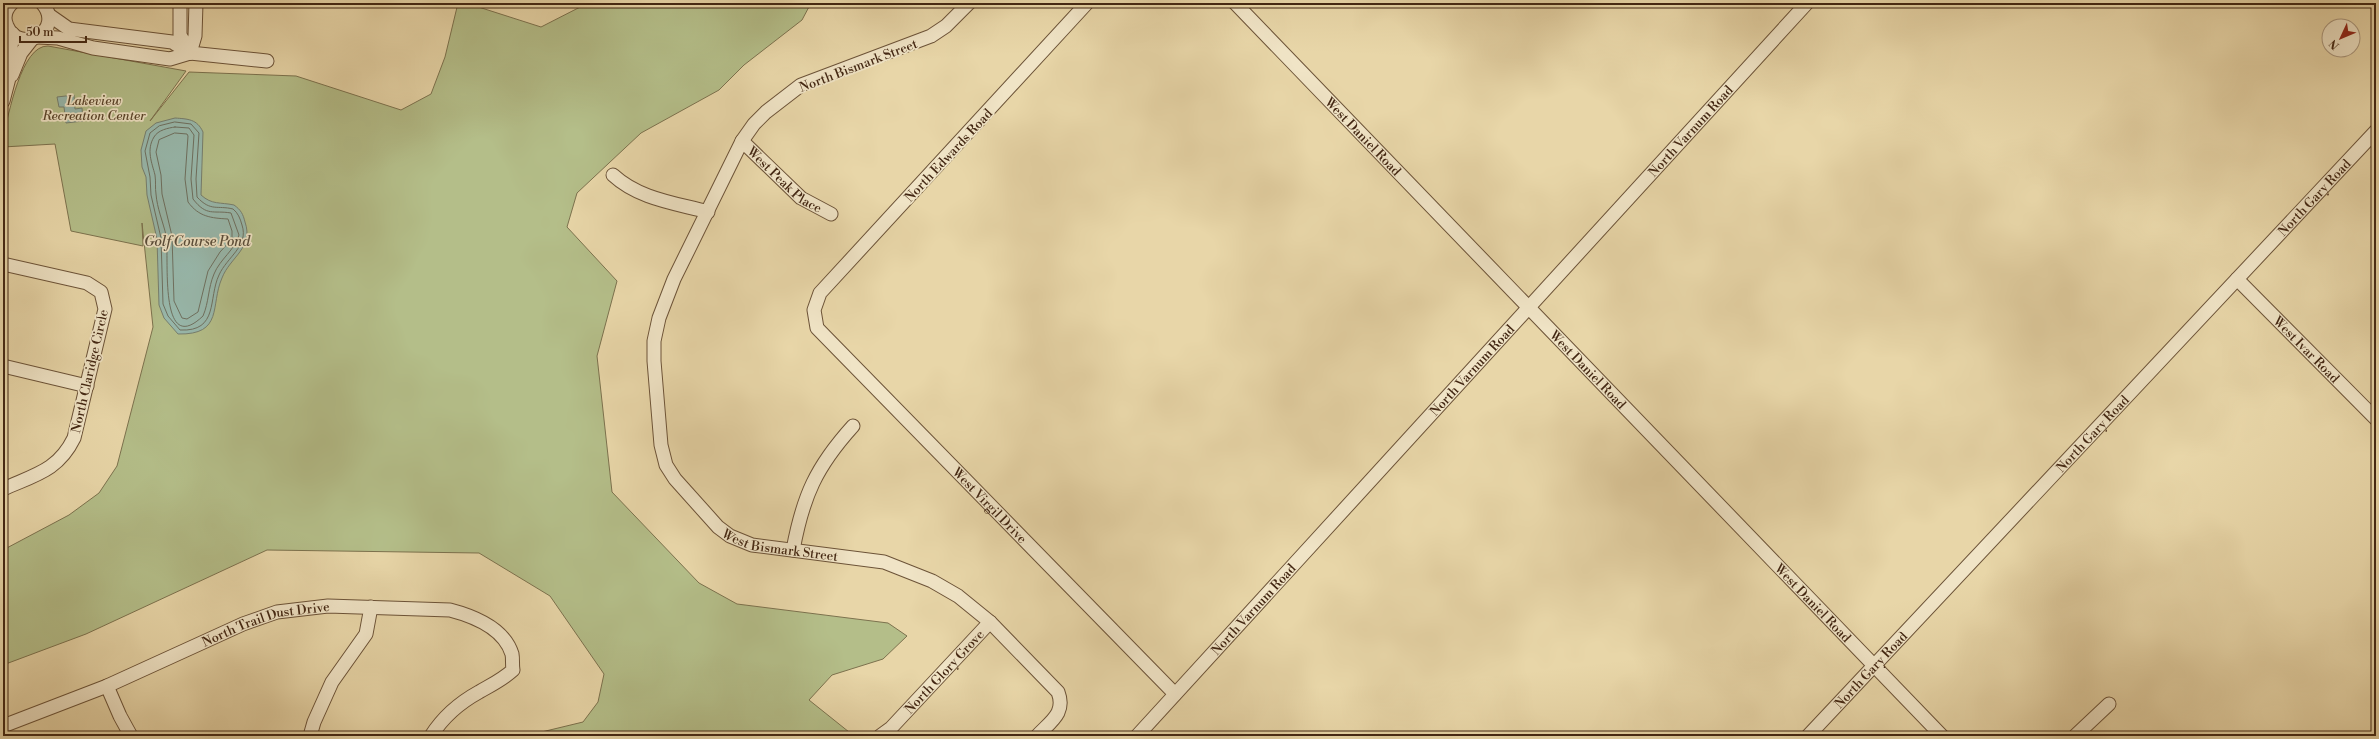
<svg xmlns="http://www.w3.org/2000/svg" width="2379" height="739" viewBox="0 0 2379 739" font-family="'Libre Bodoni',serif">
	<rect width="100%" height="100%" fill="#e8d6a8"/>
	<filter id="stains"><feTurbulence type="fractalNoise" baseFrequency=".005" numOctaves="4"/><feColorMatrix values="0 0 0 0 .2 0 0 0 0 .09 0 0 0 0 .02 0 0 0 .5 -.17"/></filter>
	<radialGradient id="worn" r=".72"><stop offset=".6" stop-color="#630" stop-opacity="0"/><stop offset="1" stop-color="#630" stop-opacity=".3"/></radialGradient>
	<!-- green -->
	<path fill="#b4be89" stroke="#7c724e" d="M458,3H466L541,27L588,3H811L802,20L744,65L719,90L641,133L577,193L567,227L617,281L597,356L612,492L699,583L737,604L888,623L907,636L883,659L832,675L809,700L849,732V736H525L583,722L598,702L604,674L550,596L479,553L267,550L86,634L3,665V550L69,515L99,493L117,466L153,327L142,223L143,246L71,231L55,144L3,147V136C9,115 21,45 48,46L186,71L150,121L189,72L296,76L401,110L431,94L445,57Z"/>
	<!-- water -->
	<g fill="#98b9ad" stroke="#767f6f">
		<path d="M74,95L75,109L82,108L83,121L66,123L64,107H59L57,97Z"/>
		<path d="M175,118C188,119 197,119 203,132L201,195C212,205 220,202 234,205C241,210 243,214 245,222C254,248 230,257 222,278C210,305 224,335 178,334L164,318L159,305L157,239L147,195L146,177L142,167L141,150L146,131L156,123Z"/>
	</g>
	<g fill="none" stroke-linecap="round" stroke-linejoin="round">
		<!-- shore -->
		<g stroke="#6e7060" stroke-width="1">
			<path d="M175,122L191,124L199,133L196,179L197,197C211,212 217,205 233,209C238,213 240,218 242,225C249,246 227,257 219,275C208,298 219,332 180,330L168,316L163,304L161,238L151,195L150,177L145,151L150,133L159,126Z"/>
			<path d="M175,127L189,128L194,135L191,179L193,199C207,217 213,210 231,213L239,235C235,250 220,259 214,274C208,288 209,302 203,316C157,360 170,251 166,235C163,222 157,208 156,194C155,188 156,182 155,175C152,163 146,150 154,137C158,130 168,128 175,127Z"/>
			<path d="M175,133L187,134L188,136L185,179L188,202C199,217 211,218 228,219L232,231V239L220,252L208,271L198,312L187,319L182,318L174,301L172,236L162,194L161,175L156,152L159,140Z"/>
		</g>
		<!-- minor casing -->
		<g stroke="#6c5338" stroke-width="15">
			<g id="minor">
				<path d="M12,3C6,9 3,18 7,26C20,56 66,30 42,3"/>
				<path d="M180,3V35L190,53"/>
				<path id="s1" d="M969,3L946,26L931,36L801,85L766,112L754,124L742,141L674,279L659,318L654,341V361L661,445L666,465L675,479L718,527L730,536L752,545L884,562L932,581L958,596L990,622L1058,692C1066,713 1051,721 1037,736"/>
				<path id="s2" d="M1087,3L820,293L814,310L817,328L1175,694"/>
				<path id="s3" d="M1235,3L1942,736"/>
				<path d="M49,15L69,29L172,42L190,53"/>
				<path d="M38,37L58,38L93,48L170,59L190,53L267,61"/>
				<path d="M190,53L195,36L196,3"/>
				<path d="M12,75L21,53L32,39"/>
				<path d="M3,101L9,78L7,72L13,34"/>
				<path id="s4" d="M742,141L801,198L831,214"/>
				<path d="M613,175C639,199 675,203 708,212"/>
				<path d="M3,264L87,283L101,292L105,309L74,438C58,471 34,475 3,489"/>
				<path id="s5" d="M2237,279L2376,419"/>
				<path d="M3,366L87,386"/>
				<path d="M793,550C803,496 816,467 853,426"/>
				<path d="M107,686L120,716L131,736"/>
				<path id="s6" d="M3,726L107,686L243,624L277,612L328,606L450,610C473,616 504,628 512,654C513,659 512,665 513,670C502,680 491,685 479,692C459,703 443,717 431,736"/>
				<path d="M310,736L314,722L332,682L366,634L371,607"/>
				<path id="s7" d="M880,736L891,728L990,622"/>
				<path id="s8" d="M1137,736L1807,3"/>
				<path id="s9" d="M1808,736L2376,131"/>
				<path d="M2075,736L2109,704"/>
			</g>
		</g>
		<!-- minor -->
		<use href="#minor" stroke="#f0e4c6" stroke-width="13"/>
	</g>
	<g text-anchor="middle" stroke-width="3.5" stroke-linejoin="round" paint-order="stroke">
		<!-- street labels -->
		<g font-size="13" fill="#432713" stroke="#f0e4c6">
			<text transform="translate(858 65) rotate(-21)" y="5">North Bismark Street</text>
			<text dy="5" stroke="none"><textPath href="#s8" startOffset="820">North Varnum Road</textPath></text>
			<text dy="5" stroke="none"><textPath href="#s3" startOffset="185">West Daniel Road</textPath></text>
			<text transform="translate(948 155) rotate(-47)" y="5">North Edwards Road</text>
			<text dy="5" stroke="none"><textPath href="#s4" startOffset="58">West Peak Place</textPath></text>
			<text dy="5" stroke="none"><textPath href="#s9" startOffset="739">North Gary Road</textPath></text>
			<text dy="5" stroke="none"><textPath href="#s5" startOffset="99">West Ivar Road</textPath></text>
			<text dy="5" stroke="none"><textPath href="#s8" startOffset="496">North Varnum Road</textPath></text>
			<text dy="5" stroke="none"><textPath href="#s3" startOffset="509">West Daniel Road</textPath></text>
			<text transform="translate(89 371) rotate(-77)" y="5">North Claridge Circle</text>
			<text dy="5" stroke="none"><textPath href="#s9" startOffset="415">North Gary Road</textPath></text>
			<text dy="5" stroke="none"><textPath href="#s2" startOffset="678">West Virgil Drive</textPath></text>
			<text dy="5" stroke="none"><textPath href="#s1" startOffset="763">West Bismark Street</textPath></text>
			<text dy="5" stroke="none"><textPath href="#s3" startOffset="833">West Daniel Road</textPath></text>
			<text dy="5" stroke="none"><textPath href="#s8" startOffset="172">North Varnum Road</textPath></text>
			<text dy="5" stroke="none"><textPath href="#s6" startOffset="283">North Trail Dust Drive</textPath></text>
			<text dy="5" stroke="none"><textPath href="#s9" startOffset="91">North Gary Road</textPath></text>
			<text dy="5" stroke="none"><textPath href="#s7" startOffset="91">North Glory Grove</textPath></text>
		</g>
		<!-- park labels -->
		<g font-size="13" font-style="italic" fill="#5a452b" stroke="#f0e4c6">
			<text x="94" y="105">Lakeview<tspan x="94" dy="15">Recreation Center</tspan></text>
		</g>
		<!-- water labels -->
		<g font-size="14" font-style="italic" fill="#584c3a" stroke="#f0e4c6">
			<text x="197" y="246">Golf Course Pond</text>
		</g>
	</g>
	<!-- margin -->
	<rect width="2379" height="739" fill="none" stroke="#e8d6a8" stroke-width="16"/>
	<rect x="4" y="4" width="2371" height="731" fill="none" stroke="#432713" stroke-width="2"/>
	<rect x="8" y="8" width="2363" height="723" fill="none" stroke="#432713"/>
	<!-- north arrow -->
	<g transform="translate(2341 38) rotate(226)"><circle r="19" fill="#f0e4c6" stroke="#ab987e"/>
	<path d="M0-3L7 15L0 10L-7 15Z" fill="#8f2418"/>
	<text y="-6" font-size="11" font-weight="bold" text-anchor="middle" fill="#432713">N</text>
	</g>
	<!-- scale -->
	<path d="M20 36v6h66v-6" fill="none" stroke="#432713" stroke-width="2"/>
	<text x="26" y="36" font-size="12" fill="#432713" stroke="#f0e4c6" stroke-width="3" paint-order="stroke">50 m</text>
	<rect width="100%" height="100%" filter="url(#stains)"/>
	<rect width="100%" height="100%" fill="url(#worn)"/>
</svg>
